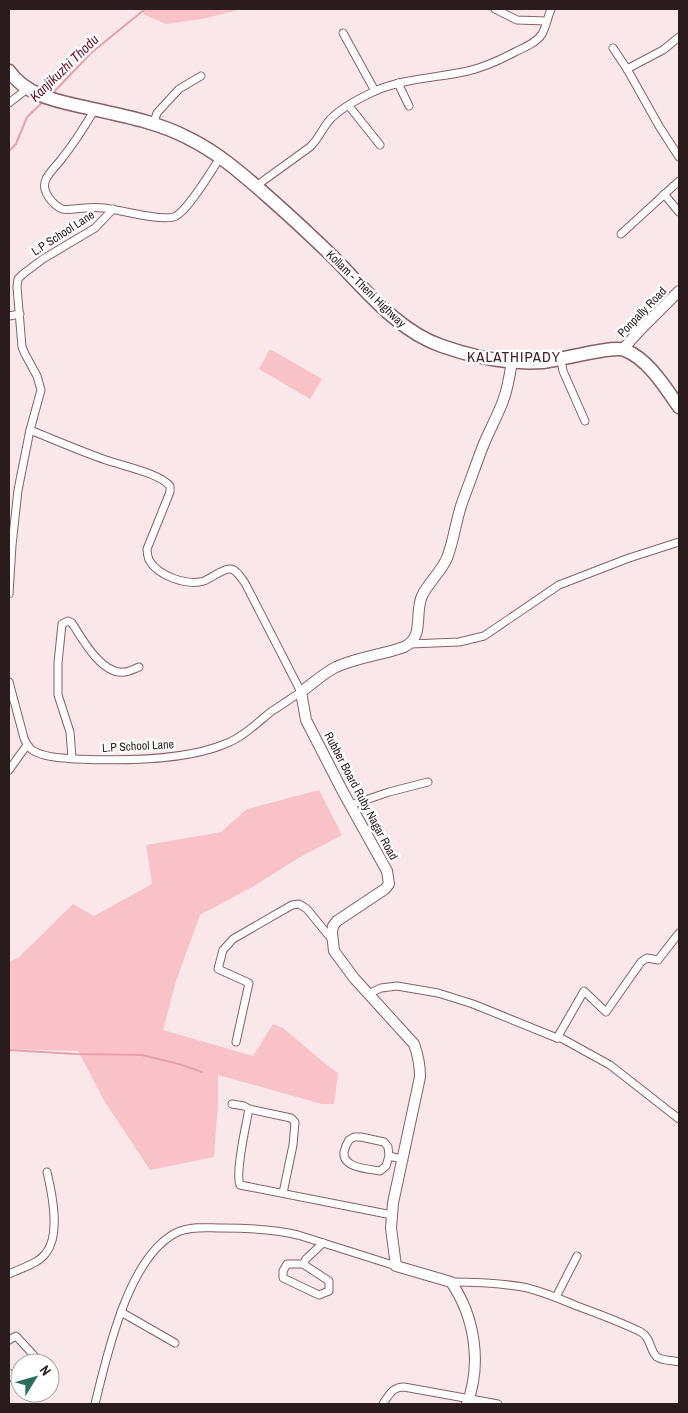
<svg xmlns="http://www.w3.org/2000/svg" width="688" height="1413" viewBox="0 0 688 1413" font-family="'Archivo Narrow',sans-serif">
	<rect width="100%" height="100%" fill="#f9e7e9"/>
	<!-- green -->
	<g fill="#f9c2c8">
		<path d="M141,9H242L202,19L166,24L145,15Z"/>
		<path d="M270,349L322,379L310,399L259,369Z"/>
		<path d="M319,790L342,835L300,857L254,886L200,915L176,981L163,1030L253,1056L273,1024L283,1028L322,1061L338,1073L334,1104H322L218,1075V1104L214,1157L150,1170L105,1102L78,1051L9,1049V962L18,958L73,904L94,916L152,884L146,845L221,832L247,809Z"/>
	</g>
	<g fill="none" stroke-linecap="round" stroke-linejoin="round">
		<!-- stream -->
		<g stroke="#e6a2aa" stroke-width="2">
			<path d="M51,95L91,53L145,9"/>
			<path d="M9,151L16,144L27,117L44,101"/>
			<path d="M9,1050L75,1054L142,1055L179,1064L202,1072"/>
		</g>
		<!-- street casing -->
		<g stroke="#876165" stroke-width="9">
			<g id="street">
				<path d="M495,9L517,20L546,21"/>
				<path d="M343,33L375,91"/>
				<path d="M679,37L663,50L627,69L659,126L679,157"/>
				<path d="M613,48L627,69"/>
				<path d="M398,83L409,106"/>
				<path d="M9,103L27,89"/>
				<path d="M349,106L380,145"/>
				<path d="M95,109C85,126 75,142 63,157C58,165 47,173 45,182C42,192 53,205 62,209C69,211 78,208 85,208C95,207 106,208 116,210C128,212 166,222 176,216C189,209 211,171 220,158"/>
				<path d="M153,125L157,113L179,89L201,76"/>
				<path d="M256,186L310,147C319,138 321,131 328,122C338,109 360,98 375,91C405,78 437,78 468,71C485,67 502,59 517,51C526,47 537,42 542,34C546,27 548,16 551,9"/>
				<path d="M664,194L679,212"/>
				<path d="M621,234L679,181"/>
				<path d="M9,316L20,314"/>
				<path d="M561,360L563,371L585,421"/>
				<path d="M9,594L12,545L18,490L30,430L41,390L37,376L25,354L22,347L17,287L18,279L23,274L43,259L95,228L113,209"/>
				<path d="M410,644L459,642L484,636L559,585L629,558L679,542"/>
				<path d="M9,682L24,738C26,743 28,747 32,750C45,758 63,758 77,759C121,761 184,761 225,744C243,737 257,723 272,711C282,705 291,698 301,692L245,583C241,578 236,568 229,569C223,569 211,578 204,581C187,586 158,576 149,560C148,557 147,553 147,549L170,492V486C159,473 123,466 106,460C80,451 55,440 30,430"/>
				<path d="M72,758L70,732L58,695V663L62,624L68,621L72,623C82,639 102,675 124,672C129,672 134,669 139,667"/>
				<path d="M9,770L27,745"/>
				<path d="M351,805L389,792L428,782"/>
				<path d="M368,994L381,988L397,986L438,993L473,1004L557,1038H561L610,1065L679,1119"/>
				<path d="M557,1038L584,991L606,1012L641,962L647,958L658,960L679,933"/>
				<path d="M236,1042L249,983L218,969L223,950L233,939L292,905L299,904L307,909L333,941"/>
				<path d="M232,1104L244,1106L249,1109L291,1118L295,1122L293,1145L283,1193"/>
				<path d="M249,1109C246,1125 235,1173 240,1185L392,1215"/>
				<path d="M389,1156L388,1147L384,1142L361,1137H354L349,1140C347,1143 345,1148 344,1152C342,1168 369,1169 380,1171L386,1166L389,1156L402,1159"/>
				<path d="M287,1264H303L329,1281V1291L319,1295L283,1278V1271Z"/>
				<path d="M303,1264L306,1259L323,1243"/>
				<path d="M9,1274C21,1268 38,1264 46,1253C61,1234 52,1193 47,1172"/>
				<path d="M451,1282C475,1282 499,1283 523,1287C542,1291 560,1299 577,1306C599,1314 620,1322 641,1332C652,1339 649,1350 657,1357C663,1361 672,1360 679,1362"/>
				<path d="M556,1297L577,1256"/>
				<path d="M121,1312L175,1343"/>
				<path d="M9,1340L16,1336L40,1362"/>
				<path d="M9,1373L20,1386"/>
				<path d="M95,1404C107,1355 129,1252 180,1231C194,1226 208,1228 222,1228C248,1228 273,1229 298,1235L396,1266"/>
				<path d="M383,1404C389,1395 392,1387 404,1387L498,1404"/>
			</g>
		</g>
		<!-- secondary casing -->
		<g stroke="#876165" stroke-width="12">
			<g id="secondary">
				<path d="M623,349L641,329L679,291"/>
				<path d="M467,1404C482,1364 475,1317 451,1282L396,1266L391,1228L393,1203L420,1077C420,1065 418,1055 414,1044L354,978L334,951L332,933L333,926L337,921L385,889L389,884L387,871L343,792L306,720L301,692C312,684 324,673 336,667C358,657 382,655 404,647C425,637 414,614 422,596C428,583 441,572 447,558C454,540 456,519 463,500C470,482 476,464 483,446C489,431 497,417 503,401C508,388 510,374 512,361"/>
			</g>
		</g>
		<!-- highway casing -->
		<g stroke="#876165" stroke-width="15">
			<path id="highway" d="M9,71C28,98 63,102 93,109C125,116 160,123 188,138C217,152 241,173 265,194C290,216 314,238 338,262C368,293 400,332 442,346C473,357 510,364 543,362C562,360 612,345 625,350C649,360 665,387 679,407"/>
		</g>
		<!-- street -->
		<use href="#street" stroke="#fff" stroke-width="7"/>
		<!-- secondary -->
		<use href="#secondary" stroke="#fff" stroke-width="10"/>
		<!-- highway -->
		<use href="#highway" stroke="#fff" stroke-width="12"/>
	</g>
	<g text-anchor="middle" stroke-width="5" stroke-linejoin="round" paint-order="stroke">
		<!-- street labels -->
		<g font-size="12" fill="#2a1b1c" stroke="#fff">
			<text transform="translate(63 233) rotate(-33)" y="4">L.P School Lane</text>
			<text transform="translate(366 289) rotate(44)" y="4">Kollam - Theni Highway</text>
			<text transform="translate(642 312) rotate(-46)" y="4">Ponpally Road</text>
			<text transform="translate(138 746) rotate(-3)" y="4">L.P School Lane</text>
			<text transform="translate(361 796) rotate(62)" y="4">Rubber Board Ruby Nagar Road</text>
		</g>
		<!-- water labels -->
		<g font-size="14" font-style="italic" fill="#641529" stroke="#fff">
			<text transform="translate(64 68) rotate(-44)" y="5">Kanjikuzhi Thodu</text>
		</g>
		<!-- quarter labels -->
		<g font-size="15" letter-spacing="1" fill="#432328" stroke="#fff">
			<text x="514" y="362">KALATHIPADY</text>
		</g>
	</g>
	<!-- border -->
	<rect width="688" height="1413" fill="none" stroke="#2a1b1c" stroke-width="20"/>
	<!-- north arrow -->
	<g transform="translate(35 1378) rotate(53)"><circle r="24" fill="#ffffff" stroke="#aaa4a4"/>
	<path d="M0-4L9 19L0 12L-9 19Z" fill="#2a6e60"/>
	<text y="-8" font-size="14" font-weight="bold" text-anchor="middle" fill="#2a1b1c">N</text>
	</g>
</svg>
